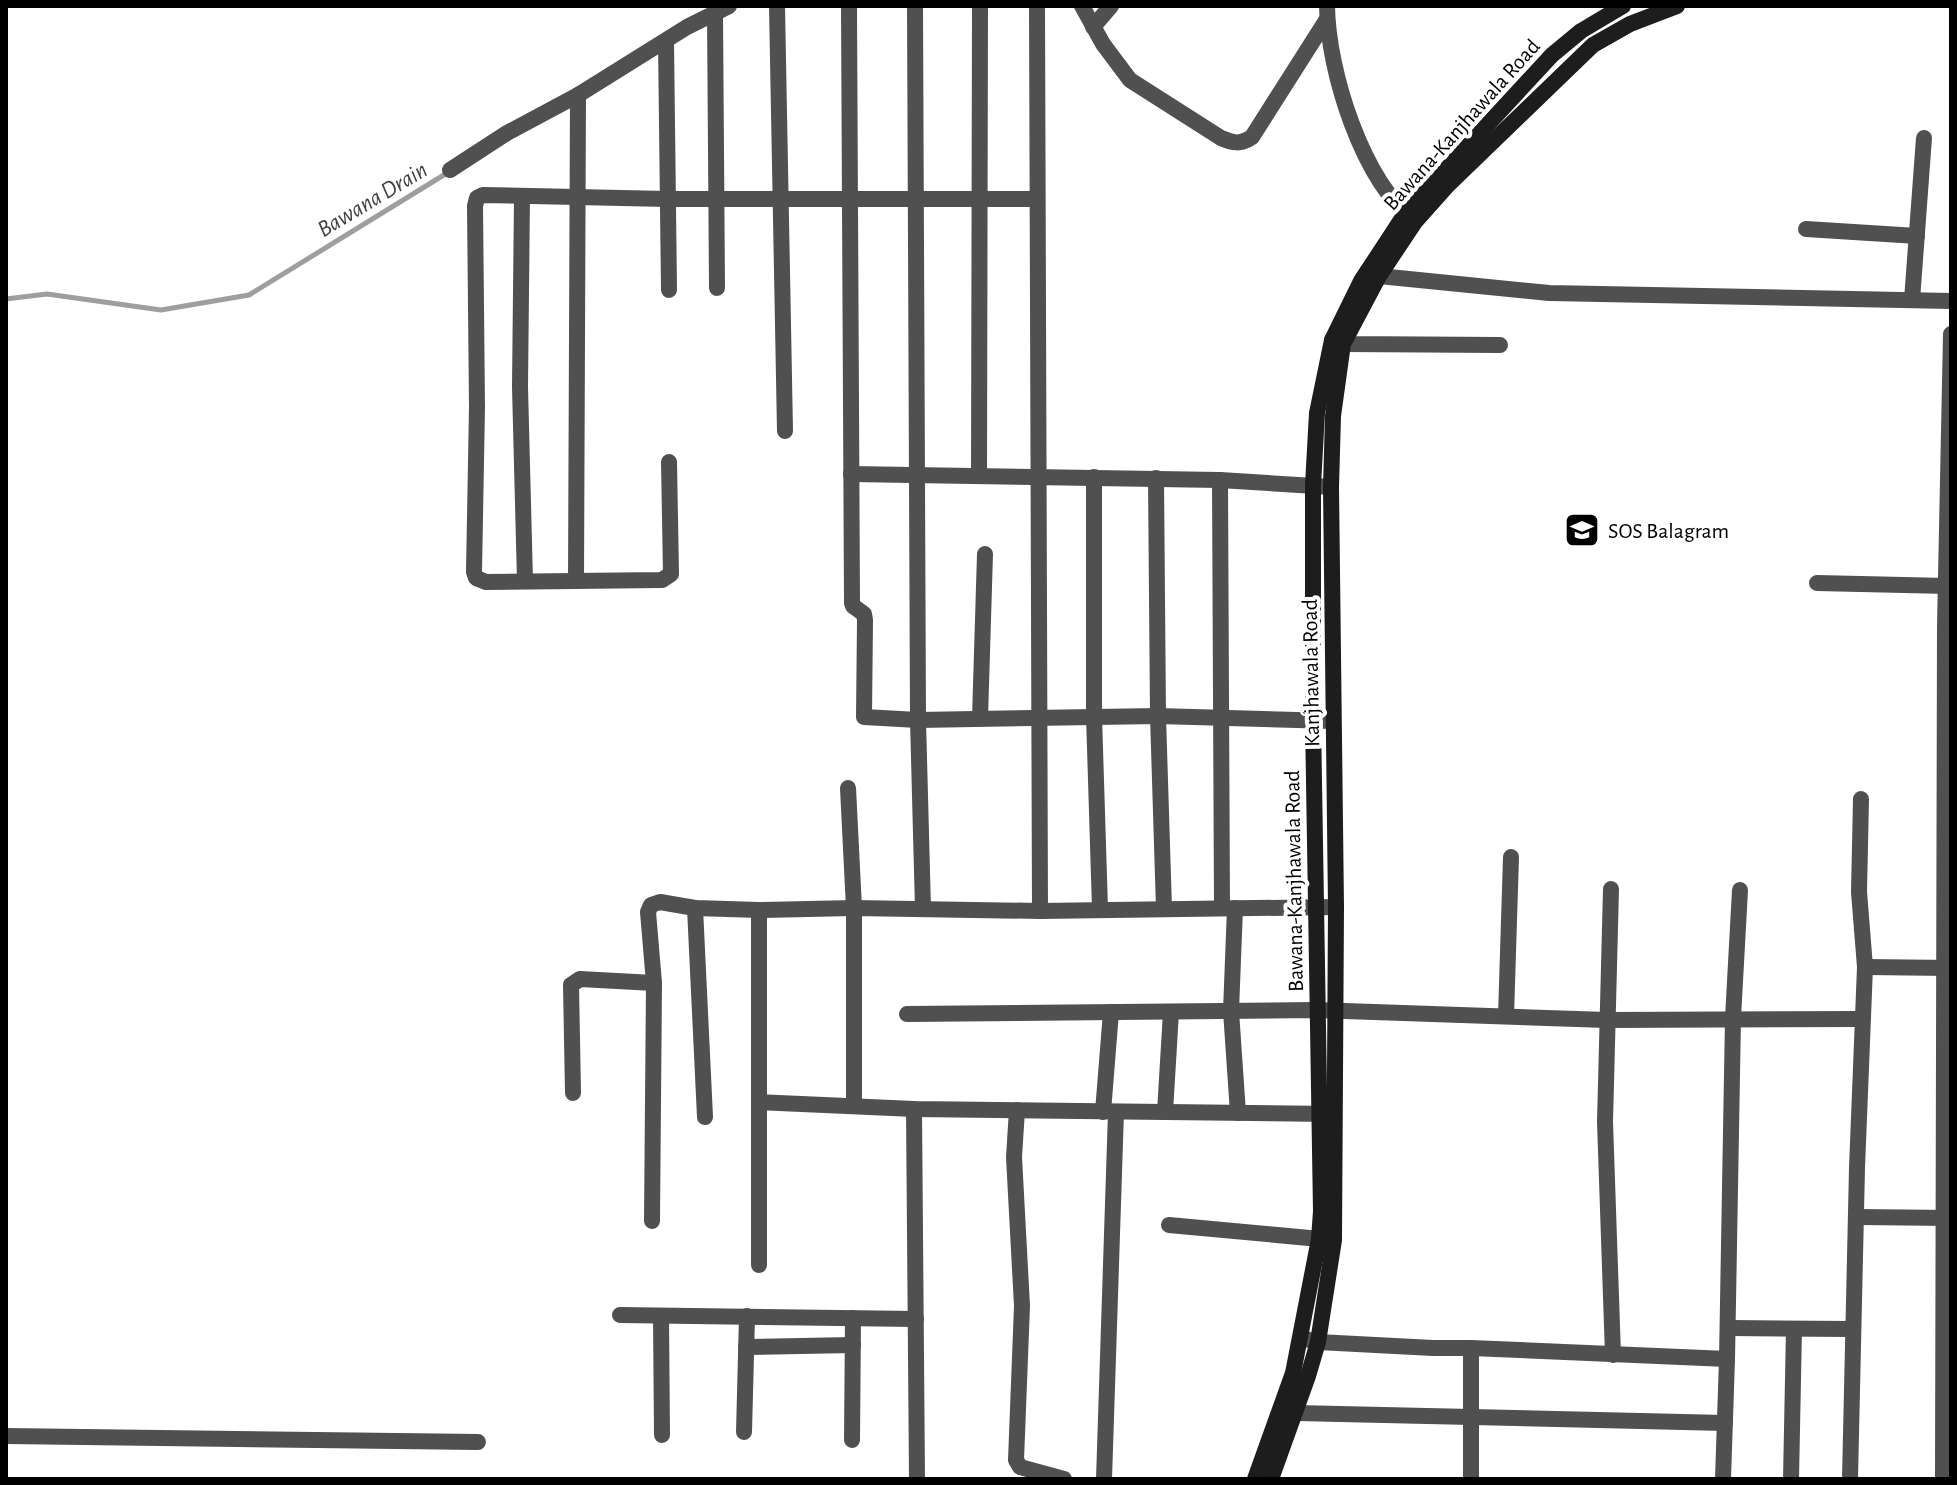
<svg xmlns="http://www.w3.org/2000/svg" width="1957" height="1485" viewBox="0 0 1957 1485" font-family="'Alegreya Sans',sans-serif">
	<rect width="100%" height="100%" fill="#fff"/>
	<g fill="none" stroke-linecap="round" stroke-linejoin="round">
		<!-- stream -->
		<path stroke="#9e9e9e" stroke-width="5" d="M6,299L47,294L161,310L249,295L447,173"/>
		<!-- street -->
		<g stroke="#505050" stroke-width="16">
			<path d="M777,6L785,431"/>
			<path d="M849,6L852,603L853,606L864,614L865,620L864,717L918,720L1158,716L1333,721"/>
			<path d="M915,6L918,720L923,909"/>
			<path d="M1037,6L1040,911"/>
			<path d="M1082,6L1103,44L1130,80L1221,138C1233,143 1240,145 1252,137L1327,19"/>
			<path d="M1327,6C1328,71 1362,181 1415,221"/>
			<path d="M715,13L717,288"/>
			<path d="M1093,27L1111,6"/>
			<path d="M666,41L669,290"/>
			<path d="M450,170L507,133L578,95L687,27L729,6"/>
			<path d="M522,197L520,387L525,581"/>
			<path d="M1806,229L1917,236"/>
			<path d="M1367,272L1379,276L1549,293L1951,301"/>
			<path d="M1912,300L1924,138"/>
			<path d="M1332,340L1343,344L1500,345"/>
			<path d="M669,462L671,574L662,580L486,582L476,578L474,572L477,407L475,206L477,198L483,195L667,199H1037"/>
			<path d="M851,474L1220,480L1331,487"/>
			<path d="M979,476L980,6"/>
			<path d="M1094,477V716L1100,909"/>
			<path d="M1156,478L1158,716L1164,909"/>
			<path d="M1220,480L1222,908"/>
			<path d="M576,581L578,95"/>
			<path d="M1817,583L1947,586"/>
			<path d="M980,718L985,554"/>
			<path d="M848,788L854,908V1105"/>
			<path d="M1611,889L1605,1122L1613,1355"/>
			<path d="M695,908L705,1117"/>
			<path d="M1235,908L1231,1011L1238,1113"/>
			<path d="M1865,967L1951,968"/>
			<path d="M907,1014L1316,1010L1607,1020L1862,1019"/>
			<path d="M1506,1016L1511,857"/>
			<path d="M573,1093L571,985L580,979L654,983"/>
			<path d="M759,1102L914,1109L1333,1114"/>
			<path d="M914,1109L917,1479"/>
			<path d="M1017,1110L1014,1157L1022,1306L1016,1460L1020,1467L1064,1479"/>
			<path d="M1103,1112L1111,1012"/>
			<path d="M1165,1112L1171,1012"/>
			<path d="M1857,1217L1951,1218"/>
			<path d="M652,1221L654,983L648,912L651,905L660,902L695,908L759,910L854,908L1040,911L1336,907"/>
			<path d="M1169,1225L1331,1240"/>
			<path d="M759,1265V910"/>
			<path d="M620,1315L916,1319"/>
			<path d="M661,1316L662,1435"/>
			<path d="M1729,1328L1852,1329"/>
			<path d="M1301,1338L1318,1342L1433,1348H1471L1727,1359L1733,1018L1740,890"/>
			<path d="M746,1347L853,1345"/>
			<path d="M1471,1348V1479"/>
			<path d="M1296,1413L1725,1423"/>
			<path d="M744,1432L747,1316"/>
			<path d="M6,1436L478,1442"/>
			<path d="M852,1440L853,1318"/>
			<path d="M1104,1479L1116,1112"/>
			<path d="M1723,1479L1727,1359"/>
			<path d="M1791,1479L1794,1329"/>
			<path d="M1850,1479L1857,1168L1865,967L1859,892L1861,799"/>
			<path d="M1943,1479L1945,626L1951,334"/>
		</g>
		<!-- secondary -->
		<g stroke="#1d1d1d" stroke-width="16">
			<path d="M1255,1479L1293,1373L1319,1239L1321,1211L1313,720V485L1317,413L1332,340L1361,281L1405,214L1552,55L1581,31L1623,6"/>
			<path d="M1271,1479L1308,1376L1318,1342L1334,1240L1336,907L1331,487L1333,416L1343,344L1379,276L1415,222L1448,185L1593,45L1630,24L1677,6"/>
		</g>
	</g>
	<!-- icons -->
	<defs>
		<g id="school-square" transform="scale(1.8)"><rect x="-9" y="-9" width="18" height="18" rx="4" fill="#000" stroke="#fff"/><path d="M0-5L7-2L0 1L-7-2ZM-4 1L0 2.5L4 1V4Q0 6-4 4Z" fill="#fff"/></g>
	</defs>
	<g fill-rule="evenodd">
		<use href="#school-square" x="1582" y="530"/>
	</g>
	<g text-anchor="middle" stroke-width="8" stroke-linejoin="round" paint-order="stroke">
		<!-- street labels -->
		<g font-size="22" fill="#000" stroke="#fff">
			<text transform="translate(1461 124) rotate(-48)" y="8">Bawana-Kanjhawala Road</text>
			<text transform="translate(1310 673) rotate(-91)" y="8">Kanjhawala Road</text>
			<text transform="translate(1293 881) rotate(-91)" y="8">Bawana-Kanjhawala Road</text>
		</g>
		<!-- poi labels -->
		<g font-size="22" fill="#000" stroke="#fff" text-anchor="start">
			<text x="1608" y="538">SOS Balagram</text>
		</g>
		<!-- water labels -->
		<g font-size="24" font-style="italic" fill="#3f3f3f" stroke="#fff">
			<text transform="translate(372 199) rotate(-31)" y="8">Bawana Drain</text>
		</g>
	</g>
	<!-- border -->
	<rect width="1957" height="1485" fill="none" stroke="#000000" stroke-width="16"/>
</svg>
